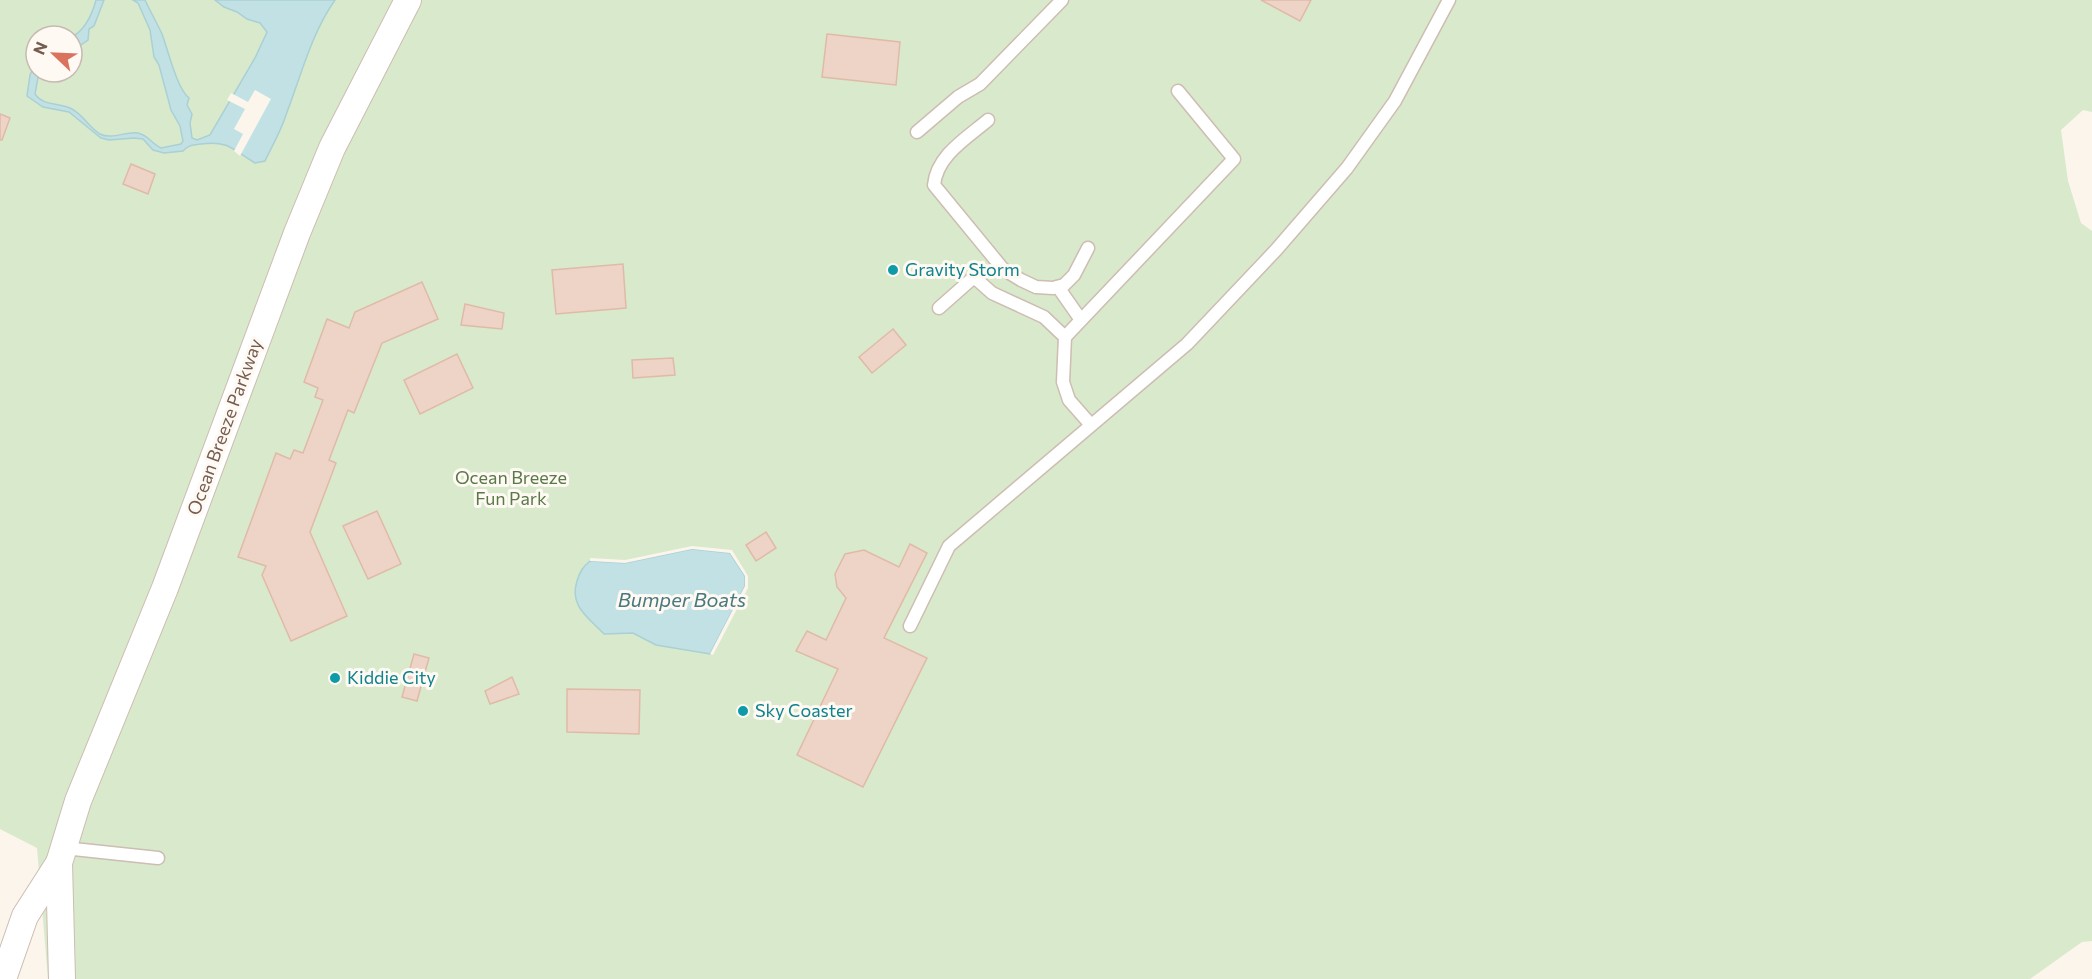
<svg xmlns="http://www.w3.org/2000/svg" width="2092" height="979" viewBox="0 0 2092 979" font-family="Commissioner,sans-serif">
	<rect width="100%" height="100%" fill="#fbf5ec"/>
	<!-- green -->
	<path fill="#d9e9cb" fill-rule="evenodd" d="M0,0H2092V112L2083,110L2061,130L2068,181L2081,223L2092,231V941L2082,942L2030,979H48L37,848L0,829ZM36,36H72V72H36Z"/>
	<!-- water -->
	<g fill="#c2e1e4" stroke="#a9d0d5" stroke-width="1.5">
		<path d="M96,0H104L94,26L89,29L88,40L72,51V37C86,29 92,15 96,0Z"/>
		<path d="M133,0H145C150,11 157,23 162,34C168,50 177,89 189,98L187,105L192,114L190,123L192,138L197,140L210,135L255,58L267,32L260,23L247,19L237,12L224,7L215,0H335C311,34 301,76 286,115C281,131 272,146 265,161L255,163C233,150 229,140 201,144C193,145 188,145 183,151L164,153L153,150L143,139L134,138L109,140L101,138L69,112L43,107L27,96L30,75L36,63V72H39L35,94C44,107 60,102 72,109C83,115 90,128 100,134C112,140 126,131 138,133C148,135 152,144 161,148L181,144L183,141L180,126L171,110L159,65L154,57L150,30L138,3Z"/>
		<path d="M692,549L730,553L745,576V586L710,654L656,645L633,633L604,634C588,617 569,606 577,581C580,571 583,567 590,561L625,563Z"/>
	</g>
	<!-- pier -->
	<g fill="#fbf5ec">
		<path d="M255,90L271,99L240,156L234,151L243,134L234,129L245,109L227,100L231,93L248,102Z"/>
		<path d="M692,546L732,550L748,576V588L713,655L710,654L745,586V576L730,553L692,549L625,563L590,561V558L625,560Z"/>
	</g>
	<!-- building -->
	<g fill="#eed4c6" stroke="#e0baa8" stroke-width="1.5">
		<path d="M1261,0H1311L1300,21Z"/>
		<path d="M827,34L900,42L896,85L822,77Z"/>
		<path d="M0,114L10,118L2,140H0Z"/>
		<path d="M131,164L155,174L148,194L123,184Z"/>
		<path d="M623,264L626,308L556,314L552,270Z"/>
		<path d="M422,282L438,319L382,343L354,413L348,410L329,460L336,463L310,532L347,616L291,641L262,575L266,566L238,557L276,453L290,459L294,450L303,453L323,400L315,397L318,388L304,382L327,319L349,328L355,312Z"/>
		<path d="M465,304L504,313L502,329L461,325Z"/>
		<path d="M893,329L906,345L872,373L859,357Z"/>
		<path d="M457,354L473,388L420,414L404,380Z"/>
		<path d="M673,358L675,375L633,378L632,360Z"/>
		<path d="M377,511L401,564L368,579L343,526Z"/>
		<path d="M766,532L776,548L756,561L746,545Z"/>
		<path d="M910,544L927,553L884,638L927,658L863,787L797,755L838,669L796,651L807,631L826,640L846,598L837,587L835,574L845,554L864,550L899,567Z"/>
		<path d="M414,654L429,658L417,701L402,697Z"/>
		<path d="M512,677L519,694L490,704L485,691Z"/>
		<path d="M567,689L640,690L639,734L567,732Z"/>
	</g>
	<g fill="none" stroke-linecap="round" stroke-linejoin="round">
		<!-- lane casing -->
		<g stroke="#cdbdb2" stroke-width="15">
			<g id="lane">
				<path d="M988,120C967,138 937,155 934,185L1003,269L1021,280L1036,287L1053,288L1064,285L1074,275L1088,248"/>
				<path d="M917,132L958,97L980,84L1062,0"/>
				<path d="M1058,287L1081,320"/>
				<path d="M939,308L974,277L992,293L1044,317L1065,337L1063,382L1069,400L1091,425"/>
				<path d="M1065,337L1234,159L1178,91"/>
				<path d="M910,626L949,546L1187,344L1276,250L1347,168L1395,101L1449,0"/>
				<path d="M64,848L158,858"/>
			</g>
		</g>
		<!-- street casing -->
		<g stroke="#cdbdb2" stroke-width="28">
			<g id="street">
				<path d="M59,863L62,979"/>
				<path d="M3,979L25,916L59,863L78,801L165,588L297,233L332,148L408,0"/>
			</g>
		</g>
		<!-- lane -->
		<use href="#lane" stroke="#fff" stroke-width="12"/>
		<!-- street -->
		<use href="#street" stroke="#fff" stroke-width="26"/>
	</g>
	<!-- markers -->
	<g fill="#0f9aa8" stroke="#fef9f3" stroke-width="2">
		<circle cx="893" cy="270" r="6"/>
		<circle cx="335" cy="678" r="6"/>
		<circle cx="743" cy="711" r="6"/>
	</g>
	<g text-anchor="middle" stroke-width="6" stroke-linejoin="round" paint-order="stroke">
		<!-- culture labels -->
		<g font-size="18" fill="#0d838f" stroke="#fef9f3" text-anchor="start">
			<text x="905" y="276">Gravity Storm</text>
			<text x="347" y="684">Kiddie City</text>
			<text x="755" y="717">Sky Coaster</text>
		</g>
		<!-- street labels -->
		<g font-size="18" fill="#755c50" stroke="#fef9f3">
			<text transform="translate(225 427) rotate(-70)" y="6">Ocean Breeze Parkway</text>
		</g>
		<!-- park labels -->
		<g font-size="18" fill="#5a7949" stroke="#fef9f3">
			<text x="511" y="484">Ocean Breeze<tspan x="511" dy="21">Fun Park</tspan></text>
		</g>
		<!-- water labels -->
		<g font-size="20" font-style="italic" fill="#48797f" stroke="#fef9f3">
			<text x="682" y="607">Bumper Boats</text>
		</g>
	</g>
	<!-- north arrow -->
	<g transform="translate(54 54) rotate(293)"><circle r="28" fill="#fef9f3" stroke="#c7bab2" stroke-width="1.5"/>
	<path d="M0-4.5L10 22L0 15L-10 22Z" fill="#da735d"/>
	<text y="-9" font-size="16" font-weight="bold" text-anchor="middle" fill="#755c50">N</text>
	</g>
</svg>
